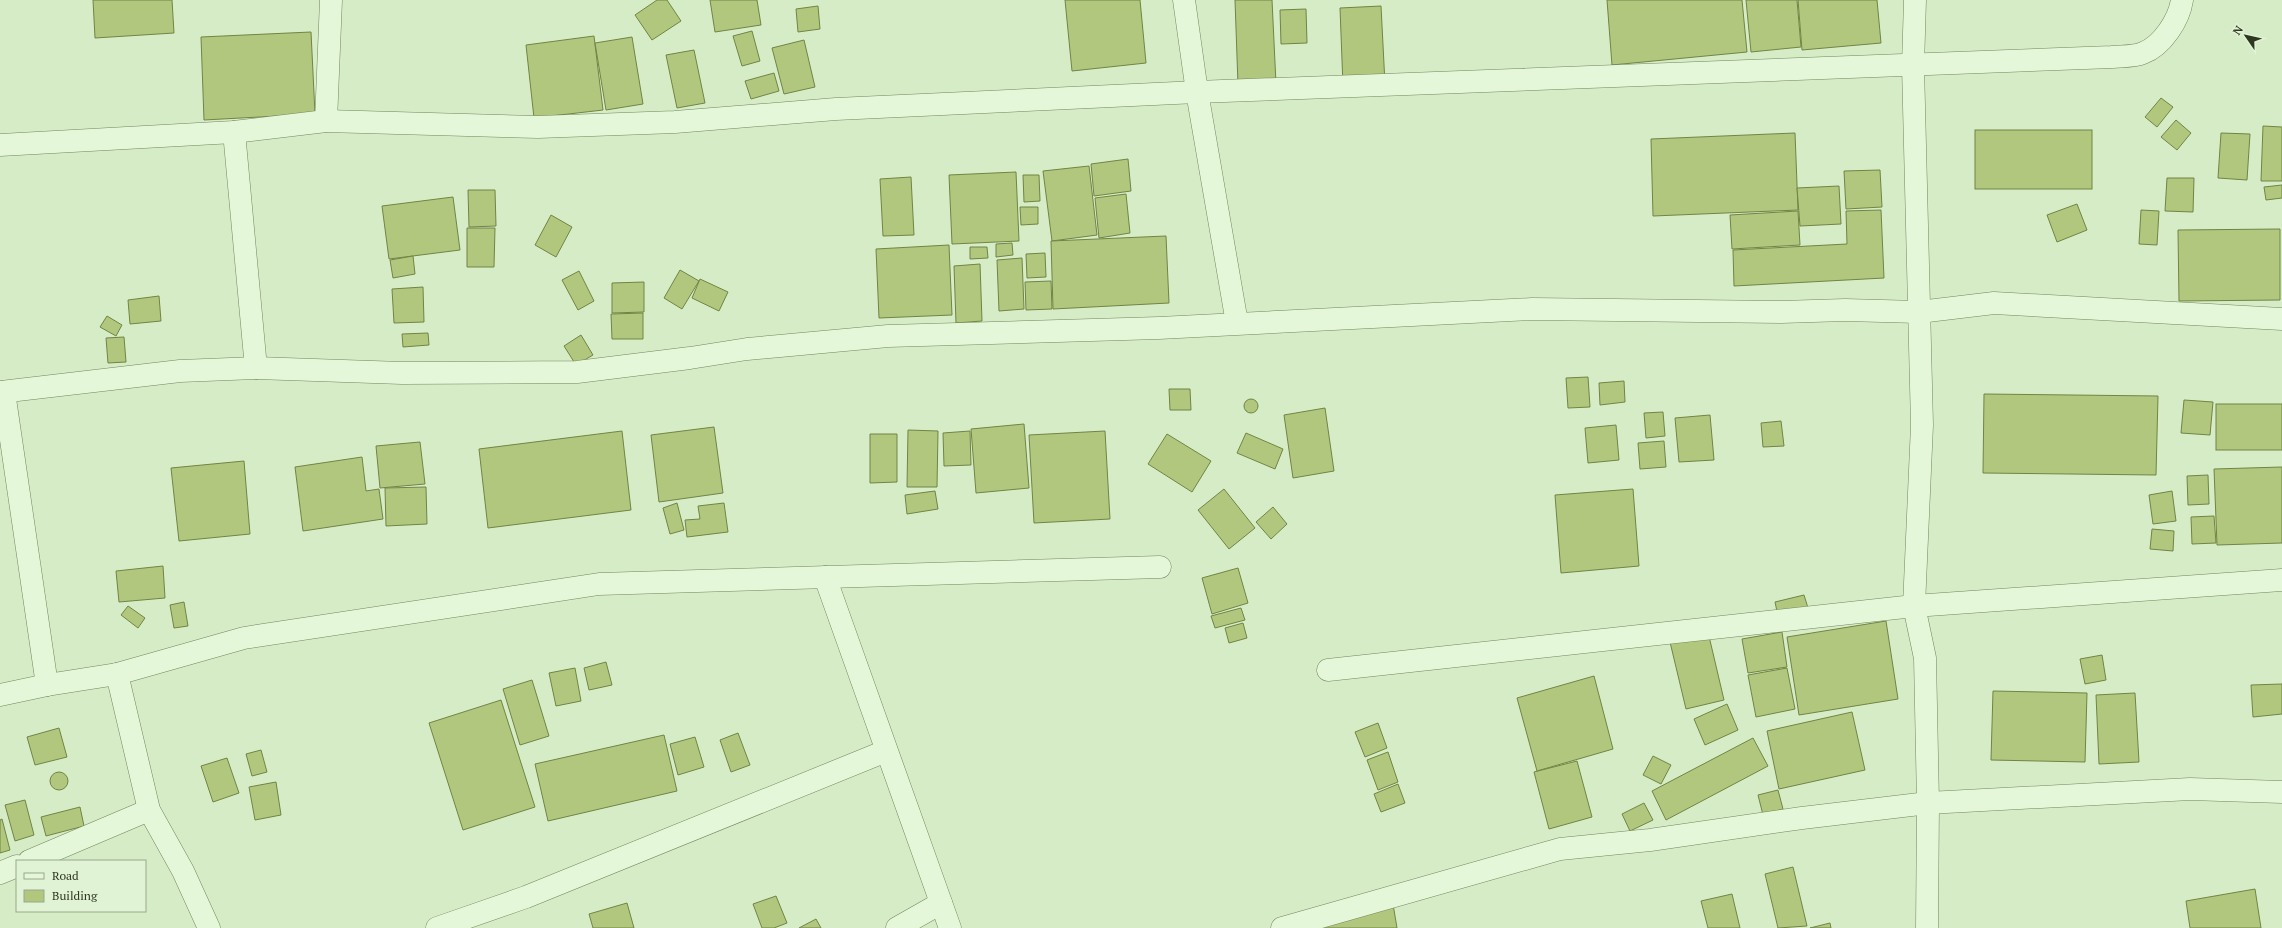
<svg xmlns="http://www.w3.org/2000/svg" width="2282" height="928" viewBox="0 0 2282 928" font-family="'PT Serif',serif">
	<rect width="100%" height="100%" fill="#d5ecc6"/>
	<!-- building -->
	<g fill="#b1c77e" stroke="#718444">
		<path d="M93,0H172L174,33L95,38Z"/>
		<path d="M657,0H667L681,21L652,40L635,15Z"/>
		<path d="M710,0H757L761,25L715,32Z"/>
		<path d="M1065,0H1140L1146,63L1072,71Z"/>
		<path d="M1235,0H1272L1276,84L1238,85Z"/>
		<path d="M1607,0H1742L1747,52L1612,65Z"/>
		<path d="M1746,0H1797L1801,47L1751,52Z"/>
		<path d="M1798,0H1877L1881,43L1802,50Z"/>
		<path d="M818,6L820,29L798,32L796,9Z"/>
		<path d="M1381,6L1385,84L1343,86L1340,8Z"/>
		<path d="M1306,9L1307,43L1281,44L1280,10Z"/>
		<path d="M752,31L760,61L742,66L733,36Z"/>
		<path d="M311,32L315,114L204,120L201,37Z"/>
		<path d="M594,36L603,110L534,118L526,45Z"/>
		<path d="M632,37L643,104L606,110L595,43Z"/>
		<path d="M804,40L815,87L784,94L772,48Z"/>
		<path d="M694,50L705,103L677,108L666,55Z"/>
		<path d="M774,73L779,91L751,99L745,81Z"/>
		<path d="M2161,98L2173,107L2157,127L2145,117Z"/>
		<path d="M2176,120L2191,133L2177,150L2161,137Z"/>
		<path d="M2263,126L2282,127V181H2261Z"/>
		<rect x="1975" y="130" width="117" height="59"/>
		<path d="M1795,133L1798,210L1653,216L1651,139Z"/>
		<path d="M2221,133L2250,134L2247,180L2218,178Z"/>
		<path d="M1128,159L1131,191L1094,196L1091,164Z"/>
		<path d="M1089,166L1097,235L1052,241L1043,171Z"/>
		<path d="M1880,170L1882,207L1846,209L1844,171Z"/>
		<path d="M1016,172L1019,241L952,244L949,175Z"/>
		<path d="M1023,175H1039L1040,201L1024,202Z"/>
		<path d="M911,177L914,235L883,236L880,179Z"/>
		<path d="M2167,178H2194L2193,212L2165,211Z"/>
		<path d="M2282,185V198L2266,200L2264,187Z"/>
		<path d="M1839,186L1841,224L1800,226L1797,188Z"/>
		<path d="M468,190H495L496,226L469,227Z"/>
		<path d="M1126,194L1130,233L1099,238L1095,198Z"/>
		<path d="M453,197L460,250L389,259L382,206Z"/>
		<path d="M2077,204L2087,230L2057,242L2047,215Z"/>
		<path d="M1020,207H1038V224L1021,225Z"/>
		<path d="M1881,210L1884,278L1734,286L1733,250L1847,244L1846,211Z"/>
		<path d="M2141,210L2159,211L2157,245L2139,244Z"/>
		<path d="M1798,211L1800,245L1732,249L1730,215Z"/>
		<path d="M551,215L572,227L556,257L535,245Z"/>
		<path d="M467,228H495L494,267H467Z"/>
		<path d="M2280,229V300L2179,301L2178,230Z"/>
		<path d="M1166,236L1169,303L1053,309L1051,241Z"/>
		<path d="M1012,243L1013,255L996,257V244Z"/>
		<path d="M949,245L952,315L879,318L876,249Z"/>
		<path d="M970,247H987L988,258L970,259Z"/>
		<path d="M1045,253L1046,277L1027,278L1026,254Z"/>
		<path d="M413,256L415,274L393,278L390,260Z"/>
		<path d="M1022,258L1024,309L999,311L997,260Z"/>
		<path d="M980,264L982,321L956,323L954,266Z"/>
		<path d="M680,270L699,281L682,309L664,298Z"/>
		<path d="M579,271L594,301L578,310L562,280Z"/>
		<path d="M700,279L728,292L719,311L692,298Z"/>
		<path d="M1051,281L1052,309L1026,310L1025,282Z"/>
		<path d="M644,282V312L612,313V283Z"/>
		<path d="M423,287L424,322L394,323L392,289Z"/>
		<path d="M159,296L161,321L130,324L128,300Z"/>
		<path d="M643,313V339H612L611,314Z"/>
		<path d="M107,316L122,325L116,336L100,327Z"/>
		<path d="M428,333L429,345L403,347L402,334Z"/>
		<path d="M581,335L593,355L576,365L564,346Z"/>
		<path d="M124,337L126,362L108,363L106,338Z"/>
		<path d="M1588,377L1590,407L1568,408L1566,378Z"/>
		<path d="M1624,381L1625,402L1600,405L1599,383Z"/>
		<path d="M1169,389H1190L1191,410H1170Z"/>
		<path d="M1984,394L2158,396L2156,475L1983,473Z"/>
		<circle cx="1251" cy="406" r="7"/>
		<path d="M2184,400L2213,402L2210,435L2181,433Z"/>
		<rect x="2216" y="404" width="66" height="46"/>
		<path d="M1325,408L1334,471L1293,478L1284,415Z"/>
		<path d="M1663,412L1665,436L1646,438L1644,413Z"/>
		<path d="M1710,415L1714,460L1679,462L1675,418Z"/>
		<path d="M1781,421L1784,446L1763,447L1761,423Z"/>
		<path d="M1024,424L1029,488L976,493L971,429Z"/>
		<path d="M1616,425L1619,460L1588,463L1585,428Z"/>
		<path d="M714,427L723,493L659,502L651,435Z"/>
		<path d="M908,430L938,431L937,487H907Z"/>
		<path d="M622,431L631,510L488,528L479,449Z"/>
		<path d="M970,431L971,465L944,466L943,433Z"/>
		<path d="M1105,431L1110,519L1034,523L1029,435Z"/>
		<path d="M1246,433L1283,449L1275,469L1237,453Z"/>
		<path d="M870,434H897V482L870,483Z"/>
		<path d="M1167,434L1211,461L1192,492L1148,464Z"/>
		<path d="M1664,441L1666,467L1640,469L1638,443Z"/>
		<path d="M420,442L425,484L380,488L376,446Z"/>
		<path d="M362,457L366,491L379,489L383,519L303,531L295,467Z"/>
		<path d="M244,461L250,534L179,541L171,468Z"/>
		<path d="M2282,467V543L2217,545L2214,469Z"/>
		<path d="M2208,475L2209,504L2188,505L2187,476Z"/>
		<path d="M426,487L427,524L386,526L385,488Z"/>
		<path d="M1224,489L1255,528L1229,549L1198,510Z"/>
		<path d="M1633,489L1639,566L1561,573L1555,495Z"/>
		<path d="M935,491L938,509L907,514L905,495Z"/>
		<path d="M2172,491L2176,521L2153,524L2149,495Z"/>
		<path d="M677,503L684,530L670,534L663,508Z"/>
		<path d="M724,503L728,532L687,537L685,520L700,519L698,506Z"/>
		<path d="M1273,507L1287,524L1271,539L1256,522Z"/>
		<path d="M2214,516L2216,543L2192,544L2191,517Z"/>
		<path d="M2152,529L2174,531L2173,551L2150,549Z"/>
		<path d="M163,566L165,598L119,602L116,571Z"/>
		<path d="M1238,568L1248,603L1212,614L1202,578Z"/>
		<path d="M1804,595L1808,608L1778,616L1775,602Z"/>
		<path d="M184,602L188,626L174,628L170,605Z"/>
		<path d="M128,606L145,618L138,628L121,615Z"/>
		<path d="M1241,608L1245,620L1215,628L1211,616Z"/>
		<path d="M1886,621L1898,699L1799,715L1787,637Z"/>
		<path d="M1243,623L1247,638L1229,643L1225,628Z"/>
		<path d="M1708,632L1724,700L1686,709L1670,642Z"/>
		<path d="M1782,632L1787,667L1748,673L1742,639Z"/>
		<path d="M2102,655L2106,680L2085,684L2080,659Z"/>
		<path d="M606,662L612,685L589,690L584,668Z"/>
		<path d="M575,668L581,701L556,706L549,673Z"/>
		<path d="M1787,668L1795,709L1756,717L1748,675Z"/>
		<path d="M1594,676L1613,749L1537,771L1517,698Z"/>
		<path d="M532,680L549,736L520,745L503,689Z"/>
		<path d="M2282,684V714L2253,717L2251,685Z"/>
		<path d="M1993,691L2087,693L2085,762L1991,760Z"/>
		<path d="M2135,693L2139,762L2099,764L2096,695Z"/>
		<path d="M501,700L535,807L463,830L429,723Z"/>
		<path d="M1727,704L1738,730L1705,745L1694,719Z"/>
		<path d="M1852,712L1865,770L1779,789L1767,731Z"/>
		<path d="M1378,723L1387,748L1365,757L1355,732Z"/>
		<path d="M59,728L67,757L35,765L27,737Z"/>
		<path d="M738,733L750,765L731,772L720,740Z"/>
		<path d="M664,735L677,791L548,821L535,764Z"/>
		<path d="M695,737L704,767L678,775L670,744Z"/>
		<path d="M1753,738L1768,766L1666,820L1652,791Z"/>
		<path d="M261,750L267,772L252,776L246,754Z"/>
		<path d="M1388,752L1398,782L1378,790L1367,760Z"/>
		<path d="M1653,756L1671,765L1661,784L1643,775Z"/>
		<path d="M227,758L239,793L213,802L201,766Z"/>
		<path d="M1577,761L1592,817L1549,829L1534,772Z"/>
		<circle cx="59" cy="781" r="9"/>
		<path d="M276,782L281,815L255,820L249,787Z"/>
		<path d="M1398,784L1405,803L1381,812L1374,794Z"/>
		<path d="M1778,790L1783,809L1763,815L1758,795Z"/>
		<path d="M25,800L34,835L15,841L5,805Z"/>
		<path d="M1644,803L1653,820L1630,831L1622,814Z"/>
		<path d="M80,807L84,826L46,836L41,817Z"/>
		<path d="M2,819L10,850L0,853V820Z"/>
		<path d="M1793,867L1807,926L1778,928L1765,874Z"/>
		<path d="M2255,889L2261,928H2190L2186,901Z"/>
		<path d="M1732,894L1740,928H1708L1701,901Z"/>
		<path d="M776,896L787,923L774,928H762L753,904Z"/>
		<path d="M627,903L634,928H593L589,914Z"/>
		<path d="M1393,904L1397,928H1312Z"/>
		<path d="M816,919L821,928H799Z"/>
		<path d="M1830,923L1831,928H1810Z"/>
	</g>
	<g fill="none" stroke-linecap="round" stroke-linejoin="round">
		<!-- minor casing -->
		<g stroke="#74865d" stroke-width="23">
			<g id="minor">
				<path d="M1184,0L1197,92L1237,323"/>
				<path d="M1915,0L1913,66L1922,425L1914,606L1925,658L1928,803L1927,928"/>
				<path d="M326,121L331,0"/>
				<path d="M234,132L256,368"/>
				<path d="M0,145L234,132L326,121L538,127L675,122L836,109L1197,92L2112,57C2121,56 2134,57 2143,53C2162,46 2179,20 2182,0"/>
				<path d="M0,392L180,371L256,368L402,373L577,372L690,358L747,349L888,336L1159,328L1532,309L1781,312L1845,310L1919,312L1994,303L2282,319"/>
				<path d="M4,392L47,685"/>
				<path d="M825,577L950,928"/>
				<path d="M1328,670L1914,606L2282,580"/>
				<path d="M117,674L149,810L183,871L209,928"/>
				<path d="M0,695L47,685L117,674L244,638L599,584L1160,567"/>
				<path d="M29,861L149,810"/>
				<path d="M0,873L17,866"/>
				<path d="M437,928L526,897L886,751"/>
				<path d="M897,928L941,903"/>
				<path d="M1282,928L1560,849L1650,840L1802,818L1928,803L2190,789L2282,792"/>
			</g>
		</g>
		<!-- minor -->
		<use href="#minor" stroke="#e5f7d9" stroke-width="22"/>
	</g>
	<!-- legend -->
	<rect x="16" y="860" width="130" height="52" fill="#e1f3d5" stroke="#99a88d"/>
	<rect x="24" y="873" width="20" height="6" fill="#e5f7d9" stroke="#99a88d"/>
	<text x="52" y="880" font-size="12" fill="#2e3720">Road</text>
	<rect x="24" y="890" width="20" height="12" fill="#b1c77e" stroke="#99a88d"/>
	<text x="52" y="900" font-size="12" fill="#2e3720">Building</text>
	<!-- north arrow -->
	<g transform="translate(2246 36) rotate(304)" stroke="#e1f3d5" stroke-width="3" paint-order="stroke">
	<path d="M0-3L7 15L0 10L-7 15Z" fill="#2e3720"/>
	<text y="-6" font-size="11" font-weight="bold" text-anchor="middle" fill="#2e3720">N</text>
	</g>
</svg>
